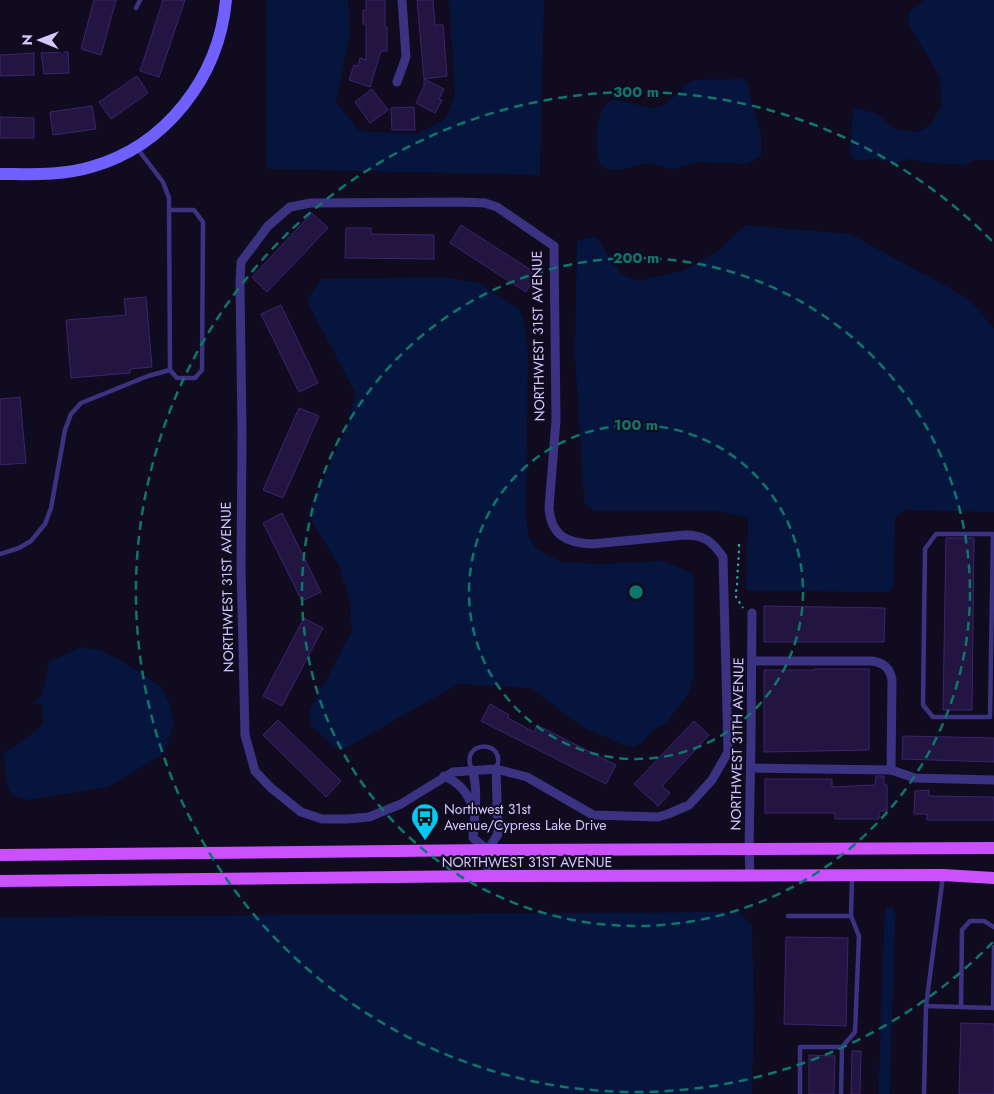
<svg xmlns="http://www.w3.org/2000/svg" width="994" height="1094" viewBox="0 0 994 1094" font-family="Jost,sans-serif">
	<rect width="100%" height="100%" fill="#100b1f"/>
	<!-- water -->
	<g fill="#05153e">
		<path d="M266,0H348L350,34L336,102L359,131L417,134L446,118L455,93L449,0H544L540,175L267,169Z"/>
		<path d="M924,0H994V160H974L965,165L929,163L908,159L896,163L877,159L855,160L850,154L853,107L877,114L894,129L918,132L931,125L941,105L940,77L909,24V13Z"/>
		<path d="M743,79L748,83L750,98L761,133V156L747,164L697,162L673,169L649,163L622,169L607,170C604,167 600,165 599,161C595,147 594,101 615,100C629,99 647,112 661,106C670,102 683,88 691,81L695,80Z"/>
		<path d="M746,225L850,234L969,299L994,329V512L904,510L895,518L894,584L890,592L752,591L746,589L748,517L716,511H594L584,502L575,354L577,241L596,237L621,274L637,281L682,271L715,253Z"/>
		<path d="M444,277L478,283L519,309L524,321L528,352L526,515L528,535L535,548L561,562L600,564L662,561L688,571L694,576L693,677L689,692L667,722L653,730L642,743L633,747L623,745L581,726L531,688L458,684L344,749L335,747L311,726L310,710L352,631L350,602L339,566L311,520L310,507L347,427L356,394L307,301L321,279Z"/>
		<path d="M81,647L99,650L124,662L161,687L169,703L174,724L163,754L108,787L26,800L11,794L7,783L3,754C12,746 42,731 43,721C44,716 42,709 42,704L33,703L43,694L49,662Z"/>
		<path d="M739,912L752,925L754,1014L752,1094H0V917Z"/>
	</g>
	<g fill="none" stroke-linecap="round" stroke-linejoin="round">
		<!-- canal -->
		<path stroke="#05153e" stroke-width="11" d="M884,1094L890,913"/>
	</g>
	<!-- building -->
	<g fill="#221542" stroke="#3a256f">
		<path d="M94,0H116L101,55L81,49Z"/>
		<path d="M163,0H185L159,77L140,71Z"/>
		<path d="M366,0H385V27H387V51H381L370,87L349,80L354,65L358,66L360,58L366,60V24H363V10H366Z"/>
		<path d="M417,0H433L435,25H443L447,76L424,79Z"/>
		<path d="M68,52L69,73L44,74L41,53Z"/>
		<path d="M34,53V75L0,76V55Z"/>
		<path d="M137,76L148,93L111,119L99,102Z"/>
		<path d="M424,79L444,89L439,99L442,100L435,113L416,103L424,86Z"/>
		<path d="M372,89L388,110L370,123L355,102Z"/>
		<path d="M92,106L96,129L53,135L50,112Z"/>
		<path d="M414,107L415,130H392L391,108Z"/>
		<path d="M0,117L34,118V138H0Z"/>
		<path d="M312,213L328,228L267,292L252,277Z"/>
		<path d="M461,225L537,274L526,292L450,243Z"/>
		<path d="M346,228H371V234L434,235V259L345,258Z"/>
		<path d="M146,297L152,367L130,369V373L71,378L66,320L126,315L124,299Z"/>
		<path d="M281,305L318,383L299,392L261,314Z"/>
		<path d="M20,397L26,463L0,465V399Z"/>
		<path d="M299,408L319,416L283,498L263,490Z"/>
		<path d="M282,513L321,592L302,601L263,523Z"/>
		<path d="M946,538H974L972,710H943Z"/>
		<path d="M764,606L885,608L884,642H764Z"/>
		<path d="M304,618L323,628L282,706L263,696Z"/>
		<path d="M814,669H869V750L764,752V670H814Z"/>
		<path d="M490,704L509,715L508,718L534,732L537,725L616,765L606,784L481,721Z"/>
		<path d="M278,720L341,781L326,797L263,735Z"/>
		<path d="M694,721L709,735L662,786L670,793L658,806L634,784Z"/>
		<path d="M903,736L994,738V762L902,759Z"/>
		<path d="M876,776H884V785H887V811H879V819H835V813H765V779H832V787L875,785Z"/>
		<path d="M929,790V796L994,797V820H927V814H914L915,791Z"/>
		<path d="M786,937L848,938L846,1026L784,1024Z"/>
		<path d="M961,1023L994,1024V1094H959Z"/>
		<path d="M852,1051H861L860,1094H851Z"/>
		<path d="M809,1055L835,1056L834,1094H809Z"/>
	</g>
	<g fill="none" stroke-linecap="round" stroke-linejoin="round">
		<!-- path -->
		<path stroke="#24b6b8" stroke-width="2" stroke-dasharray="2.5 4" stroke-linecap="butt" d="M739,544C739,560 737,573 737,589L736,591V597L743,608"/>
		<!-- service -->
		<g stroke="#3b3282" stroke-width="4.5">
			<path d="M136,8L140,0"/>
			<path d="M137,148L163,182L169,198L170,370L177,378H195L202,370L203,222L194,210H170"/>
			<path d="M936,534H993L990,717H933L923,705L925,549Z"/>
			<path d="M0,554L19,548L31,541L45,524L51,508L65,430L71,414L81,403L148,376L170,370"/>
			<path d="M472,770C458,739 509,739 496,769"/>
			<path d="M788,916H851"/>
			<path d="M926,1006L994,1008"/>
			<path d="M961,1007L962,930L970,921H984L994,927"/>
			<path d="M993,1008L994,947"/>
			<path d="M800,1094V1047H842"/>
			<path d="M841,1094L842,1047L855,1032L859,936L851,916L852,877"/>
			<path d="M924,1094L926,1006L943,876"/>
		</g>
		<!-- minor -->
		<g stroke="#3b3282" stroke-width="9">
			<path d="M397,82L406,57L402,0"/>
			<path d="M460,202L485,203L497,207L554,246L556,420L549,508C551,535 566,543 592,544L685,535C704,535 712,541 723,557L728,752L712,780L689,805L668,814L658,817L593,815L527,777L496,769L453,772L401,804L369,817L347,819H322L301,812L270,787L255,771L245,735L241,568L242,433L240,283L241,262L268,226L290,207L311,203Z"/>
			<path d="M752,661H872C884,663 890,668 892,680L891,770"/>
			<path d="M751,768L891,770L915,778L994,780"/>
			<path d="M472,770C479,788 474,818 473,838L488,850"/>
			<path d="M444,776C460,783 467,792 473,808"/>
			<path d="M488,876V850L498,834L496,769"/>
			<path d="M750,876L749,849L751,742L752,613"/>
		</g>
		<!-- secondary -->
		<path stroke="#7060ff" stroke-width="12" d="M0,174C30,174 61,176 91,167C166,146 219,77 226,0"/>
		<!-- primary -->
		<g stroke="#cb50ff" stroke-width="12">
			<path d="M0,855L488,850L994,848"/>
			<path d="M0,881L488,876L943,875L994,878"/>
		</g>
	</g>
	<!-- distance rings -->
	<g fill="none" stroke="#0f766e" stroke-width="2.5" stroke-dasharray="9 6">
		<circle cx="636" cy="592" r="167"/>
		<circle cx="636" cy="592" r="334"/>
		<path d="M993 942A500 500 0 1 1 993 242"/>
	</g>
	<!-- icons -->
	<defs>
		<g id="bus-pin" transform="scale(1.4375)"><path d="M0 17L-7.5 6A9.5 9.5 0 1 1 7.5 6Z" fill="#00c9f4" stroke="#100b1f"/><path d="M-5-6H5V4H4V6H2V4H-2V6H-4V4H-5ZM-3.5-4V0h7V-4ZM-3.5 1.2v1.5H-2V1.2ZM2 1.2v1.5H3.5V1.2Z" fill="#111"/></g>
	</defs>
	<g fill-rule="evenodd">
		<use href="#bus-pin" x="425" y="817"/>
	</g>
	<g text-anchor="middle" stroke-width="4" stroke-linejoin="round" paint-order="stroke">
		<!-- street labels -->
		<g font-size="14" fill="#d3c9ff" stroke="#100b1f">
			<text transform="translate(538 336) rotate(-91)" y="5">NORTHWEST 31ST AVENUE</text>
			<text transform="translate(227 587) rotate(-91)" y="5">NORTHWEST 31ST AVENUE</text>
			<text transform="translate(737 744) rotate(-89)" y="5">NORTHWEST 31TH AVENUE</text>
			<text x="527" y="867">NORTHWEST 31ST AVENUE</text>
		</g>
		<!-- poi labels -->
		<g font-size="14" fill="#d3c9ff" stroke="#100b1f" text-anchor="start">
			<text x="444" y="814">Northwest 31st<tspan x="444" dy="16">Avenue/Cypress Lake Drive</tspan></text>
		</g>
	</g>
	<circle cx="636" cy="592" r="8" fill="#0f766e" stroke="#100b1f" stroke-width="2.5"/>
	<g font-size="15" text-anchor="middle" font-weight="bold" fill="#0f766e" stroke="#100b1f" stroke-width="4" stroke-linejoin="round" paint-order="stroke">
		<text x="636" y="97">300 m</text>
		<text x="636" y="263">200 m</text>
		<text x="636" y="430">100 m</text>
	</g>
	<!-- north arrow -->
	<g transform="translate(40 40) rotate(271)" stroke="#100b1f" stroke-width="4" paint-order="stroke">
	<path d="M0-4L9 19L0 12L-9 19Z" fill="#d3c9ff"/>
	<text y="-8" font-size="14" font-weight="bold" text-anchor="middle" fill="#d3c9ff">N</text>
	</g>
</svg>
